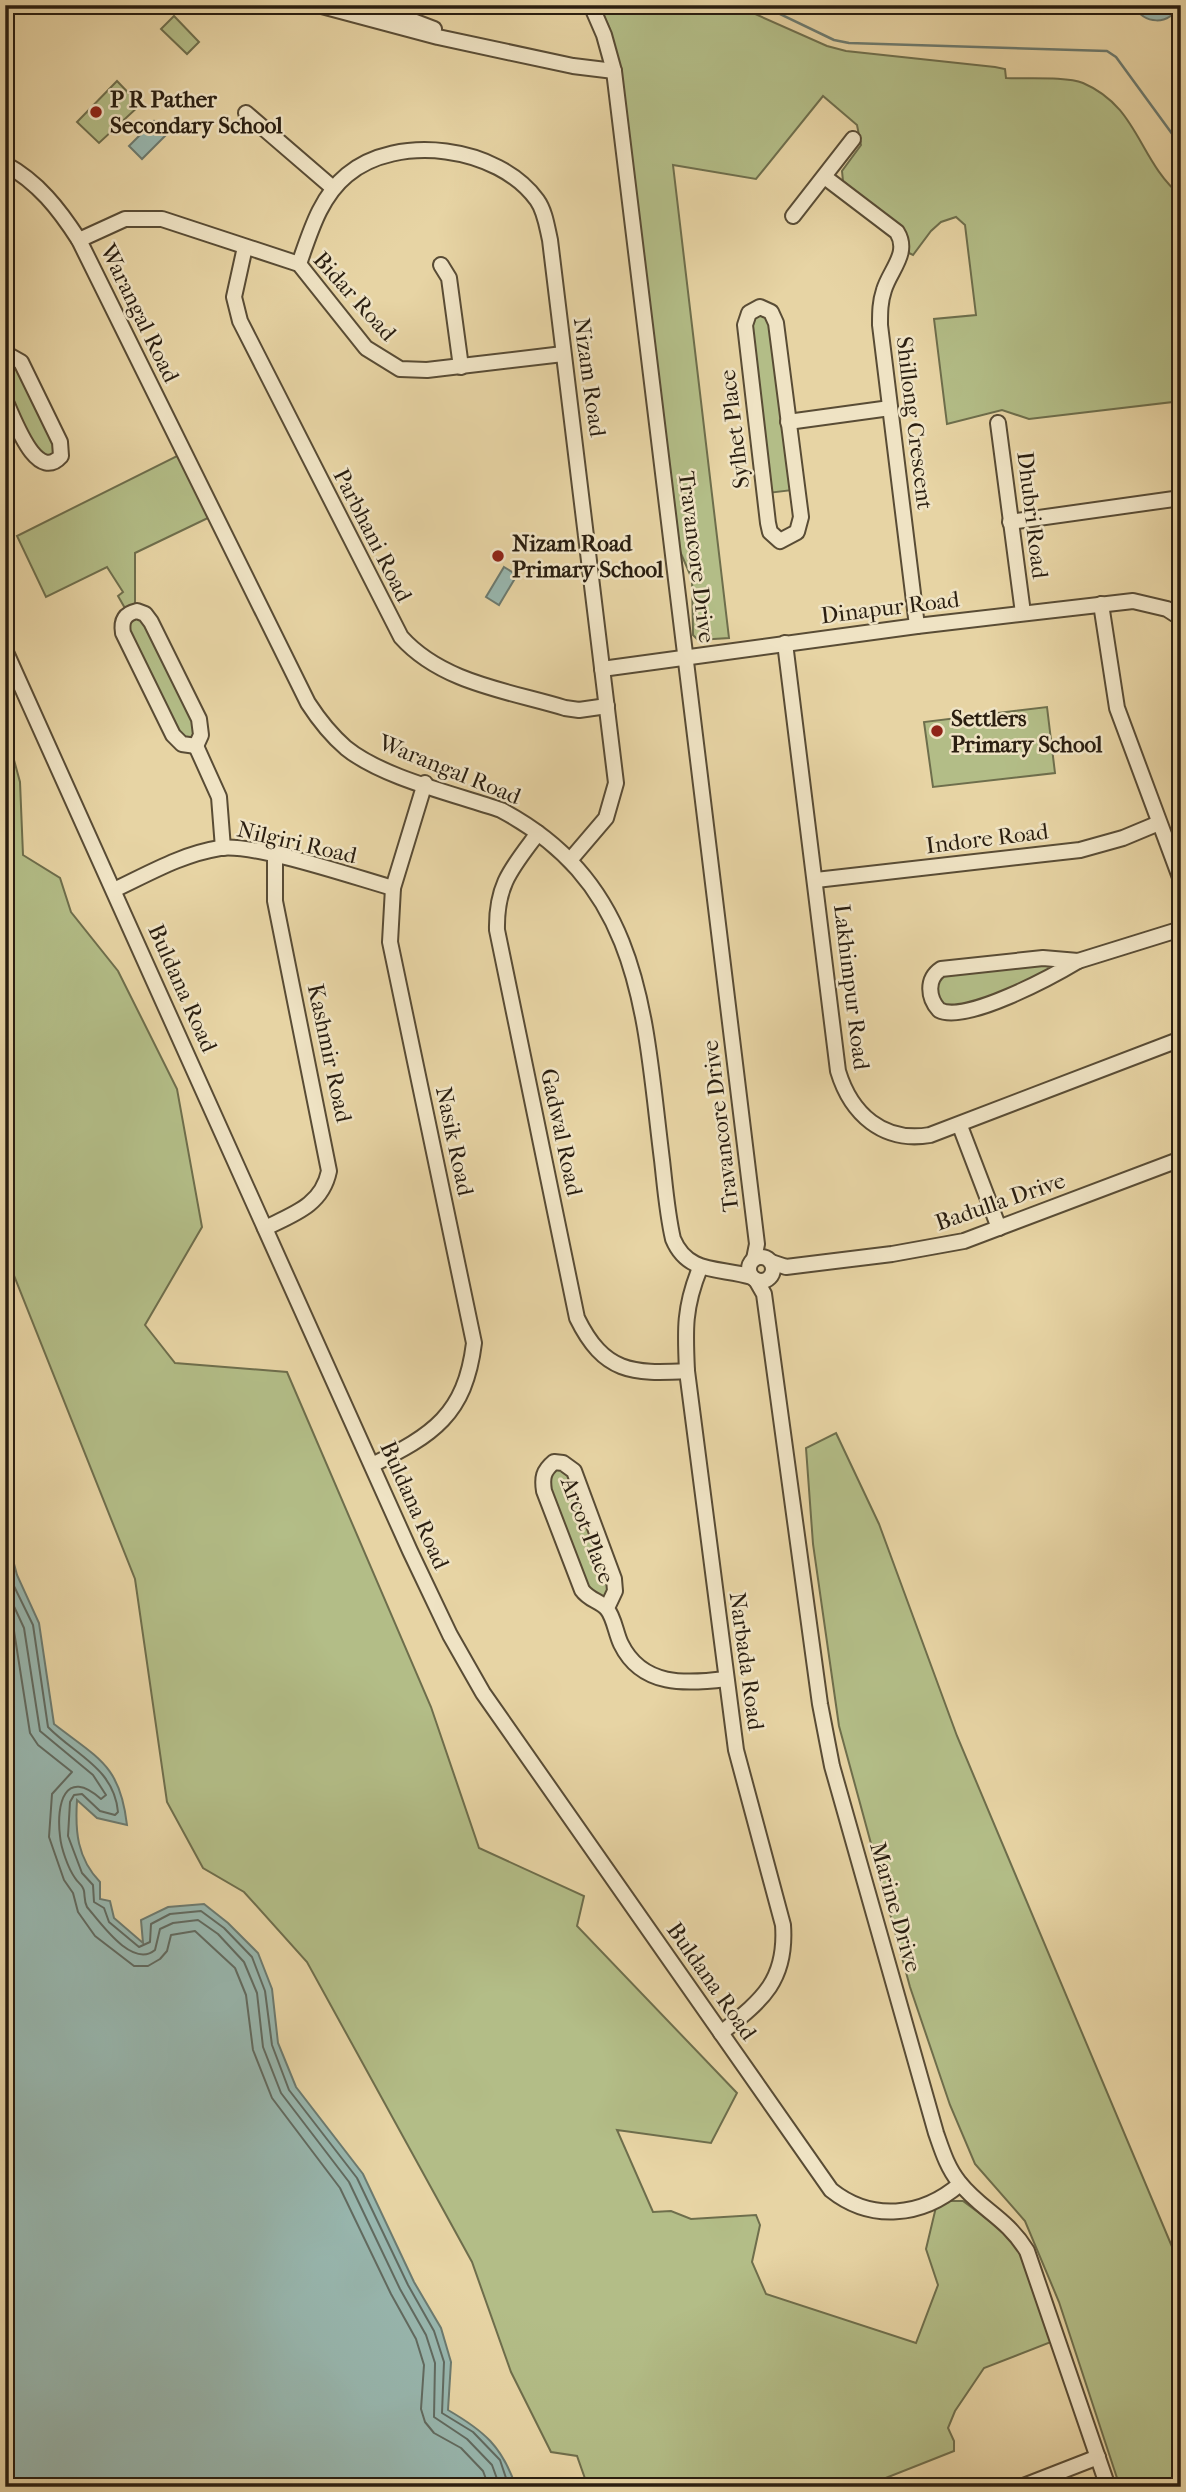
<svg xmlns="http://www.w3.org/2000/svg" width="1186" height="2492" viewBox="0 0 1186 2492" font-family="'IM FELL French Canon',serif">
	<rect width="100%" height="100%" fill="#e7d4a4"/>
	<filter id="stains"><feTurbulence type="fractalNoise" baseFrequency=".00286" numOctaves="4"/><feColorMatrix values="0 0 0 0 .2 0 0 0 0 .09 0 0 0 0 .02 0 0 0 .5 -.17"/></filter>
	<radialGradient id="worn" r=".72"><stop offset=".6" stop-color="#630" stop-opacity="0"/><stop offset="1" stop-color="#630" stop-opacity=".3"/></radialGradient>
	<!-- green -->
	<g fill="#b3bd87" stroke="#6e6e4c" stroke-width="2">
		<path d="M599,5H735L827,46L846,51L995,67L1005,69L1006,78C1026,79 1066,76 1083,83C1139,107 1138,160 1181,196V401L1029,419L1002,410L947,424L934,319L976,315L965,225L956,217L941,222L931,231L913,255L909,253L905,235L843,181L842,171L861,145L857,125L823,96L756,179L673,165L729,638L698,640L693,635L692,579L679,549L624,94L609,27Z"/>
		<path d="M174,16L199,42L187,54L161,29Z"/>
		<path d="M117,81L140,105L99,143L77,122Z"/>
		<path d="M756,312L769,317L793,490L768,493L751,316Z"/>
		<path d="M5,357H13L58,453L40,459L5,393Z"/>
		<path d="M179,455L210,517L135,553V607L126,610L118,596L123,592L107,567L46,597L17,536Z"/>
		<path d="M126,618H144L197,725L191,741H183L128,640Z"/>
		<path d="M1047,707L1055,773L933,787L924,722Z"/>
		<path d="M5,727L20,782L23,855L60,878L71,912L118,971L177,1089L202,1227L145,1325L175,1363L287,1372L431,1707L479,1848L584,1896L577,1926L737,2093L711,2143L617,2130L653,2212L671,2211L691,2219L756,2215L760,2225L752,2262L766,2294L916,2343L938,2285L926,2249L936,2207L945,2201H963L1010,2236L1024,2261L1051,2342L984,2368L955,2411L948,2428L954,2441V2451L863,2487H588L577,2456L551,2452L511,2372L472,2262L307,1962L244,1892L203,1868L167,1802L135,1579L5,1253Z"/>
		<path d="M1033,963L1056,966L1052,972L955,1010L950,1011L936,1000L938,980L942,976Z"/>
		<path d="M836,1433L879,1524L957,1736L1181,2268V2487H1120L1059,2302L1025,2221L975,2164L950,2105L910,1987L839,1726L813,1544L806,1448Z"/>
		<path d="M566,1467L611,1578L606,1599H593L548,1496L550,1469Z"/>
	</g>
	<!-- water -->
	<g fill="#98b7af" stroke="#6c7a6f" stroke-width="2">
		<path d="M1133,5H1180C1168,26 1145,25 1133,5Z"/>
		<path d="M154,121L167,134L142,159L129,146Z"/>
		<path d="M504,567L517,575L499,605L486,597Z"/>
		<path d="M5,1530L17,1575L39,1623L54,1724C99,1759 120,1765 127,1825L97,1818L77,1800C75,1831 77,1858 100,1882V1899L110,1901L114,1918L143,1943L141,1920L168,1907L204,1904L228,1923L258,1953L272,1989L278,2043L296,2087L363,2174L414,2282L441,2328L451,2362L448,2410C484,2431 502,2446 516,2487H5Z"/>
	</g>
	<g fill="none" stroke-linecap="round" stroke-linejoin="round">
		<!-- shore -->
		<g stroke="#616a60" stroke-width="2">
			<path d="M5,1558L10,1578L33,1625L48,1727C75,1755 114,1768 118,1812L115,1815L100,1811L82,1794L74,1795L70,1802L68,1836L82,1873L93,1885L94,1902L104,1908L109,1922L139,1947L150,1942L151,1924L170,1914L201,1911L224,1928L252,1957L265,1991L272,2045L289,2090L357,2178L408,2285L434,2331L444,2362L442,2413L473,2432L500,2460L509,2487"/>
			<path d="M5,1587L24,1628L40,1731L93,1775L106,1795L101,1799C65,1767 56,1804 60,1836C61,1848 68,1868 75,1878C78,1883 83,1885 84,1891C85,1897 84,1901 87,1907C100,1922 132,1969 155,1950L160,1929L173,1923L198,1920L218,1934L244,1962L257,1993L263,2047L281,2093L349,2182L400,2289L426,2335L435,2363L434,2417L467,2439L492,2465L500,2487"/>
			<path d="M5,1612L14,1631L30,1733L38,1745L72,1772L52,1794L49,1837L64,1880L73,1893L78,1912L95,1936L134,1966H148L160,1959L167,1951L171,1935L195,1931L235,1968L246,1995L253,2050L272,2098L340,2188L391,2294L416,2339L424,2365L421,2409L425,2422L434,2433L461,2448L483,2471L489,2487"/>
		</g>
		<!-- stream -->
		<path stroke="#6c7a6f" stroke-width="2.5" d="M761,5L834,40L849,43L1107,51L1116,57L1181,146"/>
		<!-- minor casing -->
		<g stroke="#594c35" stroke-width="18">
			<g id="minor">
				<path d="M318,5L438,37L573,66L614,71"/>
				<path d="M371,5L434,29"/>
				<path d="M591,5L604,35L614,71L757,1244L754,1259"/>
				<path d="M246,113L333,188"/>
				<path d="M5,164C38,182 59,209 79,240L308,703C319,720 331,735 346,748C383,778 455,794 501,810C644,886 644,1017 662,1160C665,1186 667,1213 673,1239C688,1275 720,1267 752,1277"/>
				<path d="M826,178L897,232C910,253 890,270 884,290C880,302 880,312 880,325L917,626"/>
				<path d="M793,216L853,139"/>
				<path d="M79,240L125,219H162L299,264L366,348L400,369L427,370L563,354"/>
				<path d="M245,247L234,297L240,321L401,637C442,683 509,691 565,708L579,710L607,706"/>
				<path d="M299,264C310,233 320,197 347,175C397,133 498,146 537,200C545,211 547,227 550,240L616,783L606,818L571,859"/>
				<path d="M441,265L449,278L461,367"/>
				<path d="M760,307L771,312L776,323L801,517L797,532L780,541L770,532L768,523L745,325L749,313Z"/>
				<path d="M5,353L21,362L60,442L61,456C36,484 14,418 5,400"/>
				<path d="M788,422L890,408"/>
				<path d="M998,423L1023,613"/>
				<path d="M1010,522L1181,498"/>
				<path d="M1101,604L1117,708L1181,880"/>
				<path d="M137,611L145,614L151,622L199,719L201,735L196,746L182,744L173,735L123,633C121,621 124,614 137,611Z"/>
				<path d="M785,643L838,1071C851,1114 883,1143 930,1135L1181,1039"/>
				<path d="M5,650L410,1551L450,1635L483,1693L831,2190C871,2222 922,2217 960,2184"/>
				<path d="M602,669L917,626L1133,601L1167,609L1181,618"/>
				<path d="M196,746L219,797L223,848"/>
				<path d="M538,833C512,868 496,884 497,930L577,1318C604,1373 632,1374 687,1371"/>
				<path d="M816,880L1080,850L1123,838L1159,823"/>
				<path d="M114,890C148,874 182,854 220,848C255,843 354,877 393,888"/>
				<path d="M1043,958L1078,961C1053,976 965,1024 939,1010C928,998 926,979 941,969Z"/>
				<path d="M1078,961L1181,929"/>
				<path d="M960,1126L999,1228"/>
				<path d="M265,1228C294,1214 322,1205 329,1171L275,901V856"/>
				<circle cx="761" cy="1269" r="12"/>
				<path d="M771,1262L786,1267L892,1254L964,1241L1181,1159"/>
				<path d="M700,1268C684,1307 685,1330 687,1371L736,1750L783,1925C787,1981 762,2000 721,2033"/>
				<path d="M756,1280L764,1294L820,1704L832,1766L936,2133C942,2150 947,2167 959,2182C981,2210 1006,2217 1027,2251L1108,2487"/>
				<path d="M372,1465C433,1435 465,1415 474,1343L390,942L393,888L425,783"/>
				<path d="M607,1608L615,1591L614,1579L574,1471L563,1463L554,1462C543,1471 542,1478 544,1491L582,1590C589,1600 600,1601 607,1609C614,1617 616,1634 621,1644C642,1687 686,1684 726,1679"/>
				<path d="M1021,2487L1098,2457"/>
			</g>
		</g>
		<!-- minor -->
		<use href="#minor" stroke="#efe3c4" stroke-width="14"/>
	</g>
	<!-- markers -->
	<g fill="#8f2418" stroke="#efe3c4" stroke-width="2.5">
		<circle cx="96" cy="112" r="7"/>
		<circle cx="498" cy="556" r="7"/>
		<circle cx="937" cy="731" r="7"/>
	</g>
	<g text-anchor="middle" stroke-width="5" stroke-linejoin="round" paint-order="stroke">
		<!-- poi labels -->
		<g font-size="23" font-weight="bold" fill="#2a1e10" stroke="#efe3c4" text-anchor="start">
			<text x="110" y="107">P R Pather<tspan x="110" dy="26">Secondary School</tspan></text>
			<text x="512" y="551">Nizam Road<tspan x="512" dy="26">Primary School</tspan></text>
			<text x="951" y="726">Settlers<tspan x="951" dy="26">Primary School</tspan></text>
		</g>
		<!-- street labels -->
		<g font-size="23" fill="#2a1e10" stroke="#efe3c4">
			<text transform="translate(355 296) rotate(48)" y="8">Bidar Road</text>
			<text transform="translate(140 313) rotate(64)" y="8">Warangal Road</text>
			<text transform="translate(590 377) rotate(82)" y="8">Nizam Road</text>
			<text transform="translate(915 423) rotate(83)" y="8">Shillong Crescent</text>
			<text transform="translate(734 429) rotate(-97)" y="8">Sylhet Place</text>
			<text transform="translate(1033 515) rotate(83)" y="8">Dhubri Road</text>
			<text transform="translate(373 535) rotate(63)" y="8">Parbhani Road</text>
			<text transform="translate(697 557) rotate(83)" y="8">Travancore Drive</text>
			<text transform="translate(890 607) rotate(-7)" y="8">Dinapur Road</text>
			<text transform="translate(450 769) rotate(22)" y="8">Warangal Road</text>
			<text transform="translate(987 838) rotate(-7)" y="8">Indore Road</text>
			<text transform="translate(297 842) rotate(13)" y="8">Nilgiri Road</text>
			<text transform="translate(852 987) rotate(83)" y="8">Lakhimpur Road</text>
			<text transform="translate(183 988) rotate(66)" y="8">Buldana Road</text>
			<text transform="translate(330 1053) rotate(78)" y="8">Kashmir Road</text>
			<text transform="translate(720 1126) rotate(-97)" y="8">Travancore Drive</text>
			<text transform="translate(562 1132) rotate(78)" y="8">Gadwal Road</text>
			<text transform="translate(455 1141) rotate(78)" y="8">Nasik Road</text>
			<text transform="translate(1000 1201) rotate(-19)" y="8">Badulla Drive</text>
			<text transform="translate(415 1505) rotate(66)" y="8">Buldana Road</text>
			<text transform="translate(588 1530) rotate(69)" y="8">Arcot Place</text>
			<text transform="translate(747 1661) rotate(82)" y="8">Narbada Road</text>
			<text transform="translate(896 1907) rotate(74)" y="8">Marine Drive</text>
			<text transform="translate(712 1981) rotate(55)" y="8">Buldana Road</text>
		</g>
	</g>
	<!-- margin -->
	<rect width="1186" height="2492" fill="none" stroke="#e7d4a4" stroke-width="28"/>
	<rect x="7" y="7" width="1172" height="2478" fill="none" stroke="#2a1e10" stroke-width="3.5"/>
	<rect x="14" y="14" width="1158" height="2464" fill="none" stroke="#2a1e10" stroke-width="2"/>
	<rect width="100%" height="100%" filter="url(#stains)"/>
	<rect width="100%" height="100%" fill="url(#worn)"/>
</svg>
